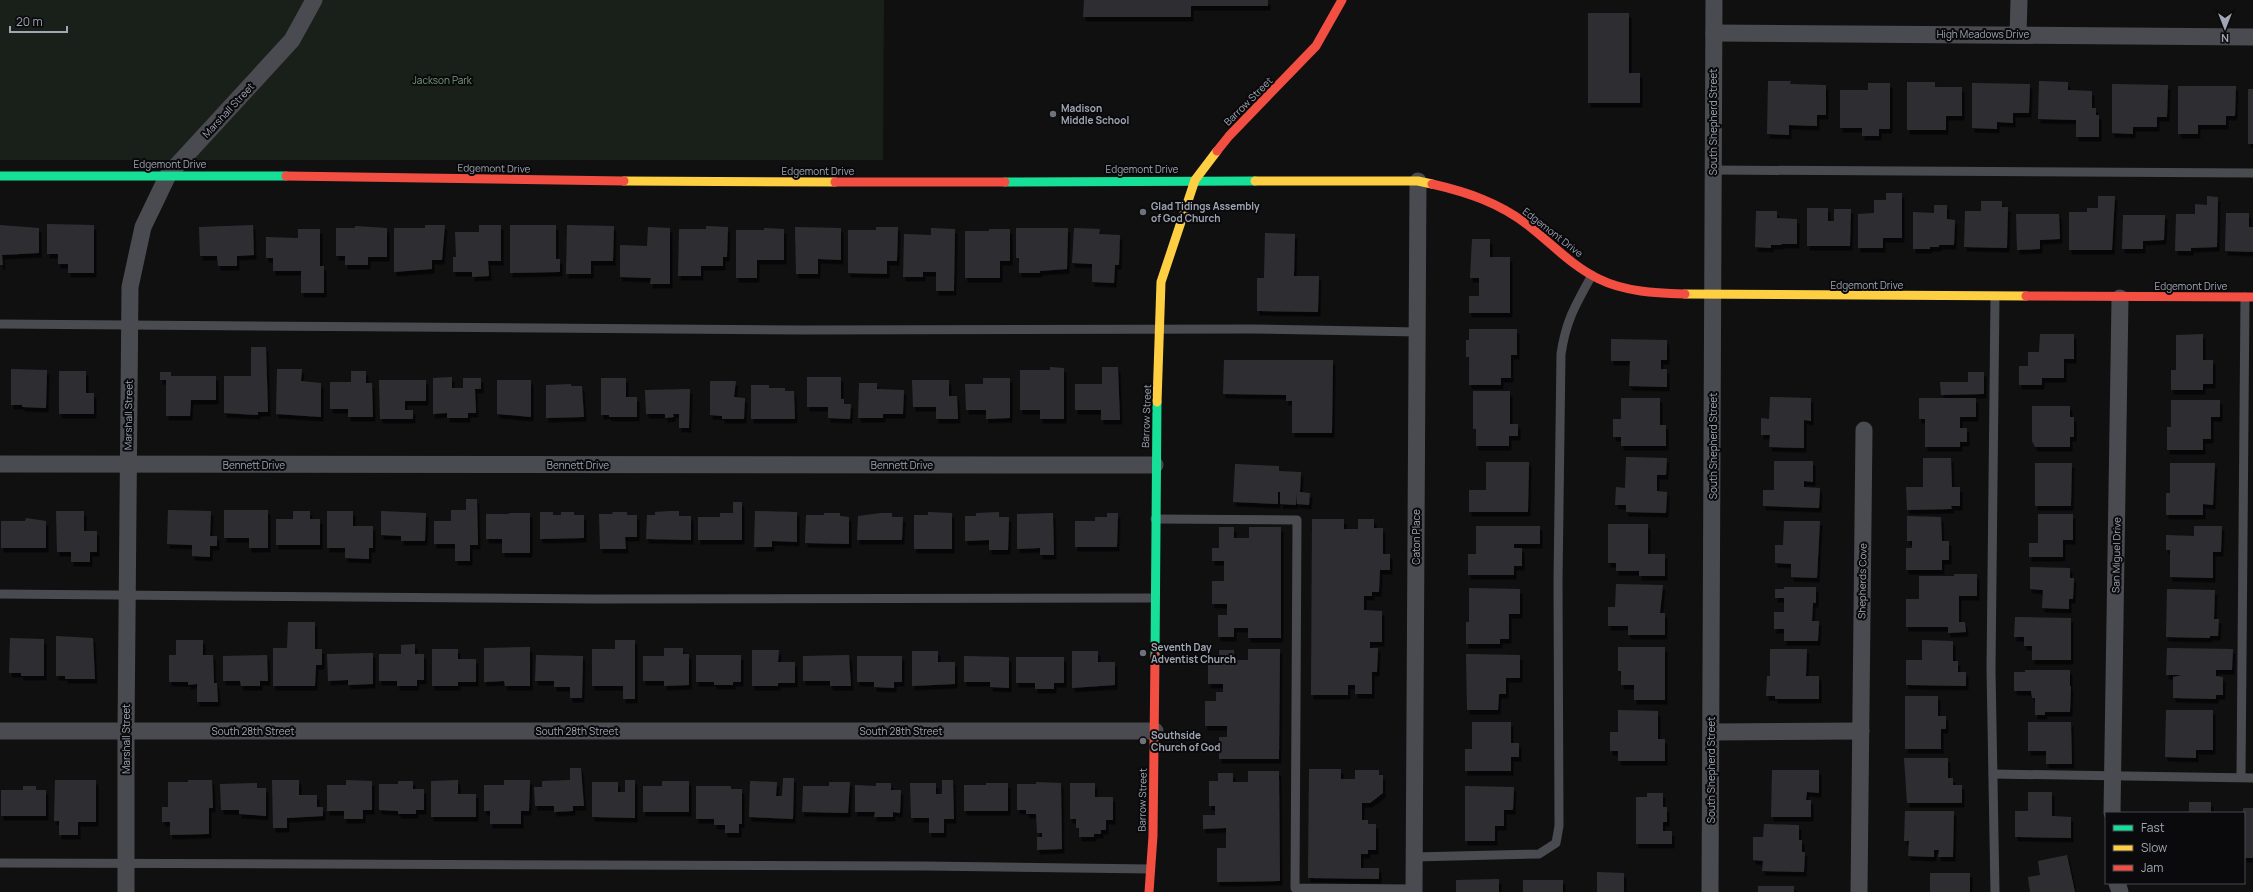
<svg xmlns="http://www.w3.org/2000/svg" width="2253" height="892" viewBox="0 0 2253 892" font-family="Manrope,sans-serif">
	<defs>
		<filter id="shadow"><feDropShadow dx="2.5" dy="4.5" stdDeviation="0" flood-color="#0009"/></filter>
	</defs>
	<rect width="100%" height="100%" fill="#101010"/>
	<!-- green -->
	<path fill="#191f19" d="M0,0H884L883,160H0Z"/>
	<!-- building -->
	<g fill="#2f2f31" filter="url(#shadow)">
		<path d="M1084,0H1268V6H1191V17H1083Z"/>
		<path d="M1588,13H1629V73H1640V103H1588Z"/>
		<path d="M1768,81H1791L1790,84L1826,85V115H1817V126L1789,125V135L1767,134Z"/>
		<path d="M2039,81L2068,82V90L2092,91V108H2096V115H2099V137H2076V120L2038,119Z"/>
		<path d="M1907,82H1935V87H1962V116H1946V130H1907Z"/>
		<path d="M1868,83H1890V129H1879V136H1862V128H1840V90H1868Z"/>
		<path d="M1972,83L2030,84L2029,113H2013V123L1997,122V129L1972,128Z"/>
		<path d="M2112,84L2168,85L2167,117H2157V127H2133V134L2112,133Z"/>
		<path d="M2178,86H2236L2235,116H2226V125H2198V134H2178Z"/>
		<rect x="2248" y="89" width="5" height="55"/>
		<path d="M1886,193H1902V238H1883V248H1858V214L1874,213V200H1886Z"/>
		<path d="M2098,196H2115L2112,250H2069V212H2087V208H2098Z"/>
		<path d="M2207,196L2218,197L2217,247L2191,248V251H2175L2176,214H2195V204L2207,205Z"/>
		<path d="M1981,201H2002V207H2008L2007,248L1964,247L1965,211H1981Z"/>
		<path d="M1934,205H1947V219L1955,220L1954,245H1939V247H1930V249H1913V212L1934,213Z"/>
		<path d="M1807,208H1828V221H1834V209H1851L1850,246H1807Z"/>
		<path d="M1756,211H1777V218L1797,219V244H1782L1781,245H1771V248L1755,247Z"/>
		<path d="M2226,213H2249V227H2253V252L2225,251Z"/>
		<path d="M2016,214H2059L2060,239L2040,240V249L2017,250Z"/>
		<path d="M2123,215H2165L2164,240L2143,241V249H2122Z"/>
		<path d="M47,224L94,225V273H68V264H58V254H47Z"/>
		<path d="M0,225L39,228V253L2,255L3,265H0Z"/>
		<path d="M253,225L254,255L237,256V266H218L217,256H200L199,227Z"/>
		<path d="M425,225H445L442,260H432V269L394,272V228H425Z"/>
		<path d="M479,225H501V261H488L489,276L472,277V272H453V257H456L455,232H479Z"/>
		<path d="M510,225H556V259H560V272L510,273Z"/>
		<path d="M567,225L614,226L613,261H591V274H566Z"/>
		<path d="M355,226L387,228V257H368V265H345V256H336V228H355Z"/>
		<path d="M706,226L728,227L727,257H723V266H701V276H678L679,229H706Z"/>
		<path d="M648,227L670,228V284H650L651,278L620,277V245L647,246Z"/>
		<path d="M795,227L841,228V260L818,259V274H796Z"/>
		<path d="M876,227H898L897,261H887V274L848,273V230H876Z"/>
		<path d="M764,228L784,229V260H757V278H736V230H764Z"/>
		<path d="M931,228L955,229L954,291H936V272H923V277H903L904,234L931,235Z"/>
		<path d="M1016,228H1068L1067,269L1040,271V273H1019V258H1016Z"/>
		<path d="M1074,228L1100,229L1099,234L1120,235L1119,265H1115L1114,283L1092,282V264L1072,263Z"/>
		<path d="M298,229H320V266H324V293H301V271H273V258H266V237L298,238Z"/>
		<path d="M989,229H1010V261H1000V278H965V231H989Z"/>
		<path d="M1265,233L1295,234L1294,276H1319L1318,312L1257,311V278H1264Z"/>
		<path d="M1472,239H1490V257H1510V313H1469V296H1479V278H1470Z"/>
		<path d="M1469,329H1517V355H1511V378H1501V385H1469V357H1466V340H1469Z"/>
		<path d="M2040,334H2074V359H2064V378H2042V385H2019V366H2028V352H2039Z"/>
		<path d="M2203,334V360H2213V384H2203V390H2171V370H2176V335Z"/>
		<path d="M1611,339L1667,340V360H1661V369H1667V387L1629,386L1630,361H1611Z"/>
		<path d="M251,347H266L268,412H258V415L224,413V376H251Z"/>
		<path d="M1224,360H1333L1332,433H1292V401H1286V395L1223,394Z"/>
		<path d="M1050,367L1064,368V419H1040V410H1020V370H1050Z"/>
		<path d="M1102,367H1118L1120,420H1101V410H1075V384H1102Z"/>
		<path d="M11,369L47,370L46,408L22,407V405H11Z"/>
		<path d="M277,369H302L301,381L321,383V417L276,414Z"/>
		<path d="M59,371H86V393H94V414H59Z"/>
		<path d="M351,371H366V383H372L373,417H348V409H330V382H351Z"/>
		<path d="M160,372H171V376H216V400H191L190,416H166V380H160Z"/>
		<path d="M1968,372H1984V394L1941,395L1940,382H1968Z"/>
		<path d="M452,377V388H463V378H481V389H475L476,413H468V418H447V413L433,414V378Z"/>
		<path d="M807,377H841V399H844V404H851L850,419L828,418V407H807Z"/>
		<path d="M601,378H626V397H637V417H609V415H601Z"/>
		<path d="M983,378H1010V418L986,419V410H966L965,384H983Z"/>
		<path d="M379,380H426V401H405V410H413V419H380Z"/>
		<path d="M497,380H531V417L497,414Z"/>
		<path d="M912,380H949V396H957L958,419H936V407H913Z"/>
		<path d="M710,381H736L734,397L745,398L744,419H722V416L710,415Z"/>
		<path d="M859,383H877V389L904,390L903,414H883V418H858Z"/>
		<path d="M571,384V386H582L584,417L546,418V385Z"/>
		<path d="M751,385H769V388H785V391H794L795,419H751Z"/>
		<path d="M690,389L689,428H679V414H673L674,417L665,418V414H646L645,390Z"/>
		<path d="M1473,391H1510V424H1518V436H1509V446H1476V429H1473Z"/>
		<path d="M1770,397L1811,398V421L1804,420V448L1769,447L1770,435H1761V418L1769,419Z"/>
		<path d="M1621,398H1660V425H1666V446H1621V437H1613V419H1621Z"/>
		<path d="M1919,398H1976V417H1960V428H1967V442H1960V447H1925V419H1919Z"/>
		<path d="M2171,400H2220V417H2211V439H2203V450H2167V427H2171Z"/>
		<path d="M2032,406H2070V417H2074V437H2070V447H2035L2032,441Z"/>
		<path d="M1626,457L1667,458L1666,475H1657V491L1667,492L1666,513L1626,512V505H1615L1616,487L1625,488Z"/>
		<path d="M1923,458H1951L1952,487H1960V506H1951L1952,509L1907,510L1906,487H1923Z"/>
		<path d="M1774,461H1813V482L1804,481V487L1820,488L1819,508L1763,506V490H1774Z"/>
		<path d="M1486,462H1529L1528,512H1469V490H1486Z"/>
		<path d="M2035,463H2072L2071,506H2035Z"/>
		<path d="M2170,463H2215L2213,505L2203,504V515H2166V493H2170Z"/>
		<path d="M1235,464L1279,466V471L1301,472L1300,492L1310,493L1309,505L1297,504V493L1296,505L1280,504V492H1278V504L1233,502Z"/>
		<path d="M466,499H477L478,545H470V561H455V544H434V521H451V510H466Z"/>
		<path d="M733,502H742V540H698V517H720V513H733Z"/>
		<path d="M168,510L211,511L210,536H217V546H210V557L192,556V545L167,544Z"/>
		<path d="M224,510H268V548H249V538H224Z"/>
		<path d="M56,511H84V531H97V552H90V562H71V552H57Z"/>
		<path d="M293,511H310V519H320V545H276V519H293Z"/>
		<path d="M327,511H353V526H373V548H369V559L345,558V548H327Z"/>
		<path d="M381,511L426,513L425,541H401V536L381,535Z"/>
		<path d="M670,511H679V516H691V540L646,539L647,515H655V512Z"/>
		<path d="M755,511L797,512V542L772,541V547H754Z"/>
		<path d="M540,512H553V515H561V512H574V515H584V538L540,539Z"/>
		<path d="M612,512H627V515H637V537H625L626,549H600L599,514H613Z"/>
		<path d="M928,512L952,513V549H914V515H928Z"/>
		<path d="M999,512V517H1009L1008,550H989V540L965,541V516H976V513Z"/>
		<path d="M509,513H530V553H502V539H486V514H509Z"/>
		<path d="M824,513H840V516L849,517V544L805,543L806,515H824Z"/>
		<path d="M881,513H892V517H903L902,540H857L858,516Z"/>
		<path d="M1053,513L1054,555H1040V548L1017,549V514Z"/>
		<path d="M1107,513H1118L1117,547H1075V521H1095V517H1107Z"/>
		<path d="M2038,514H2073V540H2063V557H2029V543H2038Z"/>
		<path d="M1907,516L1941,517L1942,541H1949V560H1942V570H1906V548H1912V541H1907Z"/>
		<path d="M26,518L46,521V548H1V521H25Z"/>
		<path d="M1312,519H1344V529H1358V519H1374V528H1383V554H1390V570H1380L1379,592H1372V596H1364V610L1382,611V642H1370V648H1378L1377,672H1372V694H1355V685H1348V695H1311Z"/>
		<path d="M1784,521H1820L1817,578L1791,577V564L1775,563V545H1783Z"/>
		<path d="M1608,524H1648V554H1665V576H1639V571H1616V563H1608Z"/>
		<path d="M1476,526H1540V544H1514V548H1522V566H1514V575H1468V554H1476Z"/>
		<path d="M2194,526H2222L2221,552H2213V578L2170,577V550H2166V535L2194,536Z"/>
		<path d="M1219,527H1234V538H1249V527H1281V638H1248V628H1234V637H1218V615H1227V604H1212V581H1224V561H1212V548H1219Z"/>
		<path d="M2030,567L2070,568V578H2074L2073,599H2069V609L2042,608L2043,590L2030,589Z"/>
		<path d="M1954,574H1977V596H1959V622H1965L1966,632L1948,633V627H1906V599H1919V576H1954Z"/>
		<path d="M1616,584L1663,585L1660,613H1665V635H1628V626H1608V607H1615Z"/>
		<path d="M1784,587H1816V603H1813L1812,621H1819L1818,641H1784V629H1774V612H1784V598H1775V589H1784Z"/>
		<path d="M1469,588L1520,589V614H1509V639H1500V644H1466V622H1469Z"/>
		<path d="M2167,589L2215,590L2214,619H2219L2218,636H2210V638L2166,637Z"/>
		<path d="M2015,617L2071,618V660H2032V646H2024V637H2014Z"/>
		<path d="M288,622H315V649H322V665H316L315,686H273V648H287Z"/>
		<path d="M56,636L93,638L95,679H65V676H56Z"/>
		<path d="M10,638L44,639V676H21V673H9Z"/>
		<path d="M176,640H203V655H213L214,683H217L218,702H197V684L188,685V682H169V655H176Z"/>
		<path d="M615,640H635V699H623V686H592V649H615Z"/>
		<path d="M1922,640L1953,641V661H1958V672H1966V686L1906,685V660H1922Z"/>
		<path d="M415,644V654H424V680H417V686H397V681H379V654H401V645Z"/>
		<path d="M530,647V686H505L504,681L484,682V648Z"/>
		<path d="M1618,647H1665V700H1634V685H1621V671H1618Z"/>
		<path d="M664,648H683V654H689V685L664,686V681H643V656H664Z"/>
		<path d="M2167,648L2233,649L2232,670H2216V676L2223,677V695H2216V699L2173,698V677L2182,675H2166Z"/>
		<path d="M432,649H458V659H476V682H458V686H432Z"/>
		<path d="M1248,649H1280L1279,759H1219V737H1227V726H1205V701H1216V692H1223V684H1208V660H1219V650H1234V660H1248Z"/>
		<path d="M1770,649H1807L1806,676H1819V699H1775V696H1766L1767,676H1770Z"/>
		<path d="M752,650H779L778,662H795V683H778V686H752Z"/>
		<path d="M912,651H938V662H955V684L912,686Z"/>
		<path d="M1072,651H1098V662H1115V685L1072,688Z"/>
		<path d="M373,653V684L348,685V680L328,681L327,654Z"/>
		<path d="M1466,654L1520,655V678H1506V694H1499L1498,710H1467Z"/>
		<path d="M267,655L268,681H260V686H241L240,681H223V656Z"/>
		<path d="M536,655L583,656L582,698H570V687H554V681H535Z"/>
		<path d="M696,655H741V682H733V685H714V682H696Z"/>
		<path d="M849,655L851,686H830V681H803V656Z"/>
		<path d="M857,656H902V682H894V688L874,687V682H857Z"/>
		<path d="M964,656L1009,657V688L990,687V682H964Z"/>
		<path d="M1016,657H1064V683H1054V689H1035V683H1016Z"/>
		<path d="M2025,670H2070V686H2071L2070,712H2045V715H2035V698H2032L2031,691H2014V672H2025Z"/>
		<path d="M1905,696H1938V716H1946V729H1941V749H1905Z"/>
		<path d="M1618,710L1658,711V739H1665V761H1618V751H1610V732H1618Z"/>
		<path d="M2166,710H2213V750H2196V758L2165,757Z"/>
		<path d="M1472,722H1511V743H1519V757H1511V771H1465V749H1472Z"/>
		<path d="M2028,722H2071L2072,764H2046V751H2028Z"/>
		<path d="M1904,758H1948V778H1953V785H1962V803H1907Z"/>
		<path d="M570,768H581L584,806H573V811L554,812V806H535L534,787H542V781L570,780Z"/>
		<path d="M1309,769H1341V779H1355V770H1379V775H1383V793L1370,803H1362V820H1368V824H1376V850H1368V854H1361V868H1379V879L1308,878Z"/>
		<path d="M1772,770H1819V793L1807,792L1806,800H1811V817H1771Z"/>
		<path d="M1248,771H1279L1280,881L1217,882V848H1226V828L1203,829V815H1215V806H1209V781H1218V773H1233V782H1248Z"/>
		<path d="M783,778H794L793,819L749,817L750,781L777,782L776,796H782Z"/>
		<path d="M55,780H96V822H78V835H59V821H54Z"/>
		<path d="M188,780H212L213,808H209V834L170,835V822H162V807H168V782H188Z"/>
		<path d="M272,780H299V795H317V807H323V816L287,818V828H273Z"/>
		<path d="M346,780L372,781V810H363V819H344V811H327V785H346Z"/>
		<path d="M458,780V794H476V817H431V781Z"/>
		<path d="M504,780H530L529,811H521V824H490V811H484V785H504Z"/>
		<path d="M625,780H635V818L592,817V782H618V792H625Z"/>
		<path d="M942,780H953L954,819H944V833H929V818H911L910,783H936V794H942Z"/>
		<path d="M398,781H413V789H424V810H416V814H398V811L379,810V784H398Z"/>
		<path d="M662,781H689V812H643V786H662Z"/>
		<path d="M829,782H850L848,813L802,812L803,786H829Z"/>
		<path d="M1036,782L1061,783L1062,849L1037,850V837H1042V833H1037L1036,814H1026V810H1017V784H1036Z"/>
		<path d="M257,783V788H266V816L239,814V810H221L220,784Z"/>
		<path d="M876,783H891V790H901L900,813L893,812V817H874L875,812H855V785L876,786Z"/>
		<path d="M986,783H1008V811H964V785H986Z"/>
		<path d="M1070,783H1095V797H1113V820H1106V830H1101V834H1094V837H1079V828H1076V819H1070Z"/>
		<path d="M23,786H36V790H46V816H1V790H23Z"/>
		<path d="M696,786H731V789H742V824H739V833H725V825H714V819H696Z"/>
		<path d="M1465,786L1514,787L1513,810H1504V826H1495V841H1465Z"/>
		<path d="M2028,792H2052V816L2071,817V838L2015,837V811H2028Z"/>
		<path d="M1647,793H1663V807H1667V822H1663V831H1672V844H1636V797H1647Z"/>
		<rect x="2189" y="802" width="22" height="11"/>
		<path d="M2243,808H2253V858H2244Z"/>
		<path d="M1905,811H1954L1953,857H1938L1939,850H1934V857L1908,856L1909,841H1904Z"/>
		<path d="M1764,824L1799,825V840H1802V852H1805L1804,872L1762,871L1763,861L1753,860V837H1763Z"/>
		<path d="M2067,855L2075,892H2030L2028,877L2040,875L2038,861Z"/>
		<path d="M1597,872L1624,873V892H1597Z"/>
		<rect x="1930" y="873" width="40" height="19"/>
		<path d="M1499,879V892H1456V880Z"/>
		<rect x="1523" y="880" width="40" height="12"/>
		<rect x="1758" y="886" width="36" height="6"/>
	</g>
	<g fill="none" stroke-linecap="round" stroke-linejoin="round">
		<!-- lane -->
		<g stroke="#4a4b50" stroke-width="9">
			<path d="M1712,170L2253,173"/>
			<path d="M0,324L803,330L1252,329L1418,332"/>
			<path d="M1155,519L1297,520L1295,888L1414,889"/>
			<path d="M0,594L593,599L1155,598"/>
			<path d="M1993,774L2253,778"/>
			<path d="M2241,777L2245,297"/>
			<path d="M1414,857L1539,854L1556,843L1559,826L1558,582L1561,354C1566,320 1576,304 1592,275"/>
			<path d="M0,863L926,866L1150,869"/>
			<path d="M1995,892L1991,669L1995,297"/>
		</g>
		<!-- street -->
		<g stroke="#4a4b50" stroke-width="17">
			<path d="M1714,33L2253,37"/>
			<path d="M2018,35L2019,0"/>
			<path d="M0,464L1155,465"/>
			<path d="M0,731H1155"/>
			<path d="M1712,732L1861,731"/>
			<path d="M2112,813L2120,298"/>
			<path d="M2117,883L2120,892"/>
			<path d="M126,892V731L130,287L143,227L168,175L292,40L314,0"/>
			<path d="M1414,892L1418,181"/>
			<path d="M1710,892L1714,0"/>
			<path d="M1859,892L1864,430"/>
		</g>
		<!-- fast -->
		<g stroke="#16e098" stroke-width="9">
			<path d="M0,176H286"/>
			<path d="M1005,182L1255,181"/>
			<path d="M1155,656L1157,402"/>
		</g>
		<!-- slow -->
		<g stroke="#ffcf43" stroke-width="9">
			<path d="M624,181L835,182"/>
			<path d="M1255,181H1418L1432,184"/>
			<path d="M1685,294L2026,296"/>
			<path d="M1157,402L1161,282L1195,180L1217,151"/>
		</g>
		<!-- jam -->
		<g stroke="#f24e42" stroke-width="9">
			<path d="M1217,151L1229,136L1316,46L1342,0"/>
			<path d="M286,176L624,181"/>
			<path d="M835,182H1005"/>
			<path d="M1432,184C1467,192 1500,203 1529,226C1552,244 1572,266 1599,279C1625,292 1657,293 1685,294"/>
			<path d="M2026,296L2253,297"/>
			<path d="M1149,892L1153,836L1155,656"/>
		</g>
	</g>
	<!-- markers -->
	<g fill="#6e727a" stroke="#0a0a0c" stroke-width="1.5">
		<circle cx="1053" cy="114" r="4"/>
		<circle cx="1143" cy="212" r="4"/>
		<circle cx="1143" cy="653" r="4"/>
		<circle cx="1143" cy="741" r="4"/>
	</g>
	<g text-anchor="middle" stroke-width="4" stroke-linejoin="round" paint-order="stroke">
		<!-- street labels -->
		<g font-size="10" fill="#a0a6b3" stroke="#0a0a0c">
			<text x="1983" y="38">High Meadows Drive</text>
			<text transform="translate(1248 101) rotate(-45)" y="4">Barrow Street</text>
			<text transform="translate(228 110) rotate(-47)" y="4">Marshall Street</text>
			<text transform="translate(1713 122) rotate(-90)" y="4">South Shepherd Street</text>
			<text x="170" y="168">Edgemont Drive</text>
			<text transform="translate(494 168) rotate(1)" y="4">Edgemont Drive</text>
			<text x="1142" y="173">Edgemont Drive</text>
			<text x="818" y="175">Edgemont Drive</text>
			<text transform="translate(1553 232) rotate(38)" y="4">Edgemont Drive</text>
			<text x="1867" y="289">Edgemont Drive</text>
			<text x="2191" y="290">Edgemont Drive</text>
			<text transform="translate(128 415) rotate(-89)" y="4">Marshall Street</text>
			<text transform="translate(1146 416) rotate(-88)" y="4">Barrow Street</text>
			<text transform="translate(1713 446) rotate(-90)" y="4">South Shepherd Street</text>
			<text x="254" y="469">Bennett Drive</text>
			<text x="578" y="469">Bennett Drive</text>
			<text x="902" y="469">Bennett Drive</text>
			<text transform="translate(1416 537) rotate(-90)" y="4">Caton Place</text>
			<text transform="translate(2116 555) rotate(-89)" y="4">San Miguel Drive</text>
			<text transform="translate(1862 581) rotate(-89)" y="4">Shepherds Cove</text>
			<text x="253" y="735">South 28th Street</text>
			<text x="577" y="735">South 28th Street</text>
			<text x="901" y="735">South 28th Street</text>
			<text transform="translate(126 739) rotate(-90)" y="4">Marshall Street</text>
			<text transform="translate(1711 770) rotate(-90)" y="4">South Shepherd Street</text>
			<text transform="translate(1142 800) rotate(-89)" y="4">Barrow Street</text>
		</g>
		<!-- park labels -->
		<g font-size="10" fill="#759f77" stroke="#0a0a0c">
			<text x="442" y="84">Jackson Park</text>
		</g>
		<!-- poi labels -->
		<g font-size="10" font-weight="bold" fill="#a0a6b3" stroke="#0a0a0c" text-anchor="start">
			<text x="1061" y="112">Madison<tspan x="1061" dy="12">Middle School</tspan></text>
			<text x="1151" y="210">Glad Tidings Assembly<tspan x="1151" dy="12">of God Church</tspan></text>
			<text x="1151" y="651">Seventh Day<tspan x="1151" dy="12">Adventist Church</tspan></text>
			<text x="1151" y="739">Southside<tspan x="1151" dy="12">Church of God</tspan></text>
		</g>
	</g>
	<!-- legend -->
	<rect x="2105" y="812" width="140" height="72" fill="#0a0a0c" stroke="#46484f"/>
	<rect x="2113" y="825" width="20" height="6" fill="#16e098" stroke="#46484f"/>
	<text x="2141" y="832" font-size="12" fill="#a0a6b3">Fast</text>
	<rect x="2113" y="845" width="20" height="6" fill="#ffcf43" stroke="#46484f"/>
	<text x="2141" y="852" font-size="12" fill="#a0a6b3">Slow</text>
	<rect x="2113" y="865" width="20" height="6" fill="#f24e42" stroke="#46484f"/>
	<text x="2141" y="872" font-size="12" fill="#a0a6b3">Jam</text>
	<!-- north arrow -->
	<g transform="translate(2225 28) rotate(180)" stroke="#0a0a0c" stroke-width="3" paint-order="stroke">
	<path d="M0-3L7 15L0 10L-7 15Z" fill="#a0a6b3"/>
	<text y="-6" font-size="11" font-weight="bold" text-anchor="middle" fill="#a0a6b3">N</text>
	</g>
	<!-- scale -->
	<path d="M10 26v6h57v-6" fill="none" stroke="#a0a6b3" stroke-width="2"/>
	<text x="16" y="26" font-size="12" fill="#a0a6b3" stroke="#0a0a0c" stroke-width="3" paint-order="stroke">20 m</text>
</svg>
